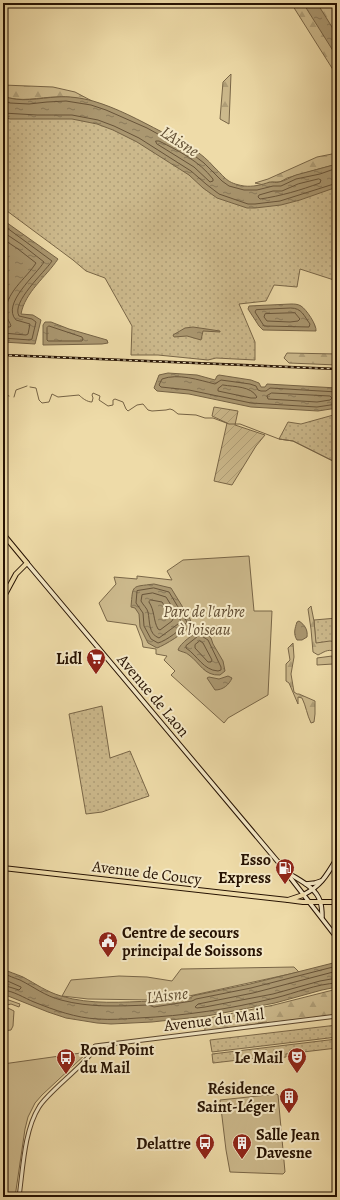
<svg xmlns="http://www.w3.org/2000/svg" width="340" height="1200" viewBox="0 0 340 1200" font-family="Alegreya,serif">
	<defs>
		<pattern id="grass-dots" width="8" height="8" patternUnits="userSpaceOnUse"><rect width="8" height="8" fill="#ccb98c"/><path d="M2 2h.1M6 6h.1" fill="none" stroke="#af9e77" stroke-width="1.8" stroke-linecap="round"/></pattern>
		<pattern id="forest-firs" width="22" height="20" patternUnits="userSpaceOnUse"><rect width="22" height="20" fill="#ccb98c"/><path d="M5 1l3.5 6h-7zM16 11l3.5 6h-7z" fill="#af9e77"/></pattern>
		<pattern id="garden-furrows" width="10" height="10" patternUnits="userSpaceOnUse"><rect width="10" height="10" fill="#ccb98c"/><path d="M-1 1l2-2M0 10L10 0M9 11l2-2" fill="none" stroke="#af9e77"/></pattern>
		<pattern id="water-ripples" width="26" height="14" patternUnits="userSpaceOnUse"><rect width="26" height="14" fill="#aa9770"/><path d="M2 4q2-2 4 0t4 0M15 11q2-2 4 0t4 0" fill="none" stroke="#8a7a5a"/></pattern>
	</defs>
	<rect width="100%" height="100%" fill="#eedba8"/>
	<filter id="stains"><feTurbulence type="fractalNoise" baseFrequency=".005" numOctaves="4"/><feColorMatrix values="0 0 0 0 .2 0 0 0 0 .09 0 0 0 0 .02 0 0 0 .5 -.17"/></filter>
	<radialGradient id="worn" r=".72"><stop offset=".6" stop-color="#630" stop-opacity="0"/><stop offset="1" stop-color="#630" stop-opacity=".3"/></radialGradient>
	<!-- grass -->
	<g fill="url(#grass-dots)" stroke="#796647">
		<path d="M3,106L98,111L224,192L260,194L337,157V281L300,269L297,287L274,285L266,301L239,304L255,342V360L216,358L208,360L158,355H131L132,326L105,278L86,271L73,260L3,208Z"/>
		<path d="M337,414V463L293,441L279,439L288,422L301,424Z"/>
		<path d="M337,618V646H316L314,620Z"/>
		<path d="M102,706L110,758L130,751L149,796L102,812L86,814L69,714Z"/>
		<path d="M337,1025V1037L212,1052L210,1040Z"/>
		<path d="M337,1039V1048L286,1054V1057L266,1059L265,1057L213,1063L212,1054Z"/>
	</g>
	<!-- forest -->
	<g fill="url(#forest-firs)" stroke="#796647">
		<path d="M291,3H332L337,12V76Z"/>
		<path d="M231,74L229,124L220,119L223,82Z"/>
		<path d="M3,85L53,87L75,92L92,101C80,99 68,96 57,97C39,97 21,103 3,96Z"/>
		<path d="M337,153V164L287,178L280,182H272L264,185L255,183L268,179L317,157Z"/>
		<path d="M287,353L337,354V365L289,363L284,358Z"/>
		<path d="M311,606L314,621L316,643L330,641L337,642V653C329,648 326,651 318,655L313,652L311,629L308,609Z"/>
		<path d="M293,643L294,657L291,674L294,692L297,694H299L315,701V714L314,722L311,723C307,715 306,706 302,698L298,697V704L289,683L286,681V664L290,660L288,648Z"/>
		<path d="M337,989V1014L335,1015L268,1023L267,1022L258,1023V1024L225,1028L205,1031L204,1019L274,1005Z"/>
		<path d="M3,998L20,1004L19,1007L11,1004L7,1005L6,1007L14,1011L13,1026L11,1030L3,1031Z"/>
	</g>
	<!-- park -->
	<g fill="#ccb98c" stroke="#796647">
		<path d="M249,556L254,611H272L268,695L228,718L224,723L171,675L175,671L164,660L167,656L156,654V649L143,647L142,641L136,625L107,621L99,603L116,584L114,577L137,579V576L172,580L167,571L183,560Z"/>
		<path d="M332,656L333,664L317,665V658Z"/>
		<path d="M294,967L299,972L180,998L154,1001L152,1000L88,999L62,996L71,980L119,976L147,977L172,981L181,969Z"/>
		<path d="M88,1052L42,1095L35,1103L28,1117L25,1129L15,1197H3V1064Z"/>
		<path d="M277,1094L278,1095L285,1172L283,1174L230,1172L226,1150L220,1100Z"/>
	</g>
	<!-- garden -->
	<path fill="url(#garden-furrows)" stroke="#796647" d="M214,407L238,411L235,425L265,435L256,446L232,485L214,481L227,423L212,416Z"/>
	<!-- water -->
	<g fill="url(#water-ripples)" stroke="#756244">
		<path d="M303,3H317L337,35V57Z"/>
		<path d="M3,96C20,103 39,98 57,97C68,96 82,98 93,101C117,108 139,120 162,132C172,138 183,143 193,149C201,154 208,160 214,167C226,178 226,183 244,186C253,187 261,185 270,182C273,182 276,183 279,182C285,181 290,177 296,175C310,171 323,168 337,164V187L300,200L281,205L255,208H247L217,198L203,188L189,175L137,142L113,130L97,124L72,119H10L3,117Z"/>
		<path d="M3,220L58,259C46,277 25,292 21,314L33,315L41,320L35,344L3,342Z"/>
		<path d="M291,304C294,304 298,304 301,306C306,309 317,325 316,331L263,330L259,326L248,309L249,306Z"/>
		<path d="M45,322H51L69,329L107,340L108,343L102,344L43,345V325Z"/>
		<path d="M193,327L220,331V332L203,331L201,340L187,336L174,337L173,335L185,328Z"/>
		<path d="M168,373L197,375L215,380L217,376L219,375L251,380L259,383L261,387H265L267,384L337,388V408L318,411L251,407L189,394L157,391L154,388L159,375Z"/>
		<path d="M154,584L171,588L190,619C191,622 192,623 190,625C185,633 165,645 157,648L148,643L140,627L139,614L135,608L131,607C133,584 131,587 154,584Z"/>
		<path d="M299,621C305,625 308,630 307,637L302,640H297C293,634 295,628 297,622Z"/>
		<path d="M200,630L203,631L211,638L213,644L223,661L225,671L220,675C204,676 200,663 189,655C186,652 181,652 178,650C180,643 194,634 200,630Z"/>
		<path d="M228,676L232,678C229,685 223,690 215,690L207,678L209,677L219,679Z"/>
		<path d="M337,962V987L322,990L275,1003L207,1016L152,1022L111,1024L97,1023L66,1018L48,1012L3,994V969C9,972 16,974 23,977C36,984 47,992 61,996C91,1005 122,1002 153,1001V1003L192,997V996L250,984Z"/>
	</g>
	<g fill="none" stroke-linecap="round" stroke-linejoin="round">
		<!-- shore -->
		<g stroke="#685439" stroke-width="1">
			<path d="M3,100L10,103L29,104L47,102L66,101L91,105L106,110L147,128L187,150L204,163L222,181L229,186L244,190H257L273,186H281L296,179L320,174L337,168"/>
			<path d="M3,113L37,115H72L98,120L114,126L139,138L191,171L206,184L219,194L248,204H255L280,201L337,183"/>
			<path d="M156,141H159C179,151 199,161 213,179V181L210,182L194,167L157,144Z"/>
			<path d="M319,179L321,180L320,183C301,190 281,196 260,199L258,197L259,195L273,191H282L298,184Z"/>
			<path d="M3,225L52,261C44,273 11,302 19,316L32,319L36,322L32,339L30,340L3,338"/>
			<path d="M3,232L21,244L44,262C36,275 1,304 16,320L30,324L28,334L26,335L3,333"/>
			<path d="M3,239L18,249L36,263C26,279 4,293 6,315C7,319 10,322 11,326L10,327H3"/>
			<path d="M291,308C302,308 304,316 310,324L309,327L264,326L255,312L256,310Z"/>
			<path d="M295,313L300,319L298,321L290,322L267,321L264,317L265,314Z"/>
			<path d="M49,326L82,337L83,339L82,341H48L47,340V328Z"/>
			<path d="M223,385C235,387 251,386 257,397L256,398H251L218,391V389Z"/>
			<path d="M337,392L270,388L266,391H261L258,390L256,386L250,384L221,380L215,384C199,380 178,373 162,379L159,385L161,387L189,390L251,403L317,407L337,404"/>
			<path d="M272,393L330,396L332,398L330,400L317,402L268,399L267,396Z"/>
			<path d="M154,588L169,592L187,622C182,629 166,641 158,643L151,639L144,626L143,613L136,603L137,591Z"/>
			<path d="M153,593L166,597L181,621L178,624L159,638C148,634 150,621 148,612C147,608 143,605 141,601L142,595Z"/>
			<path d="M151,600L162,602L173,619L172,621L160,630L158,629C153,620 155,611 149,602Z"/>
			<path d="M200,635L208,640L221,667V670L218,671C203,670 198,656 186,648V646Z"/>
			<path d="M200,641L203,643L212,660L211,662H208L195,648V645Z"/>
			<path d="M337,971L253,993L198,1004L195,1007L197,1008L205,1007L273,994L320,981L337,978"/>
			<path d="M3,973C9,976 14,978 20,980C34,987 45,996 61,1000C90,1008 120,1006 149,1005L154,1007L192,1001L196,999L251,988L337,966"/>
			<path d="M3,979L21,987V988L19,990L3,985"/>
			<path d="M3,990C14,991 24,998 34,1002C54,1010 76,1018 98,1019C111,1020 124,1019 138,1018C184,1016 230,1009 275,998C296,993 316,984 337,983"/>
		</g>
		<!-- stream -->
		<g stroke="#756244" stroke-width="1">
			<path d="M30,387L36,388L39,400L42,403L49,402L52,394L58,397L79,395C82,398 87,402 92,402L93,398L92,395L93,393L100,396L99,400L108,406L113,405V400L115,399L123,402L126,409L128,411L137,405L143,404L148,410L152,411L166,410L170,409L173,410L178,414L196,415L205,418H213L229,424H240L279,439L293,441L337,463"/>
			<path d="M4,394L9,396"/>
			<path d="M14,397L16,390L27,386"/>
		</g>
		<!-- tertiary casing -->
		<g stroke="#58442c" stroke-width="5">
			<path id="tertiary" d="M19,1197C23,1169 24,1131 39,1107C48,1091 93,1059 95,1046L337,1016"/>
		</g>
		<!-- secondary casing -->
		<g stroke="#261202" stroke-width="5.5">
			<g id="secondary">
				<path d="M27,563L279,863L337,938"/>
				<path d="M290,874C301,881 316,888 320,901C322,906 322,912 322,917"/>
				<path d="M306,884L315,883L321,881"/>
				<path d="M303,895C321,886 327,875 337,858"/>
			</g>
		</g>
		<!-- primary casing -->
		<g stroke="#261202" stroke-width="6">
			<g id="primary">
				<path d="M3,534L27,563L16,574L3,598"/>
				<path d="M3,868L288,900L303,902H337"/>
				<path d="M288,900L303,895"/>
			</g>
		</g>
		<!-- tertiary -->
		<use href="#tertiary" stroke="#f4e8c6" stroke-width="3"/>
		<!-- secondary -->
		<use href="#secondary" stroke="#f4e8c6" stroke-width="3.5"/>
		<!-- primary -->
		<use href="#primary" stroke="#eedba8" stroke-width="4"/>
		<!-- rail casing -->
		<g stroke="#261202" stroke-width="2.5">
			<path id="rail" d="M3,355L337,369"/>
		</g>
		<!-- rail -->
		<use href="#rail" stroke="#f4e8c6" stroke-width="1" stroke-dasharray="3" stroke-linecap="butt"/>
	</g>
	<!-- icons -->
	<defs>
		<g id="supermarket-pin" transform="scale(1)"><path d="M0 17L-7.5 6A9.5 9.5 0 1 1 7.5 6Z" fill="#8f2418" stroke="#f4e8c6"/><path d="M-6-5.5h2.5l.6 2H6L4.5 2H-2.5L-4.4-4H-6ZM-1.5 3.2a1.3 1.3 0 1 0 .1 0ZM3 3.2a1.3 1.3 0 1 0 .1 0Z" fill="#fff"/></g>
		<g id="fuel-pin" transform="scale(1)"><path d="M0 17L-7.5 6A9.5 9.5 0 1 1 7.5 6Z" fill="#8f2418" stroke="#f4e8c6"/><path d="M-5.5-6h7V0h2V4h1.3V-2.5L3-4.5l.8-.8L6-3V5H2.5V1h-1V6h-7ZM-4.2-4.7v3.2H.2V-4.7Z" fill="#fff"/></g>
		<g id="civic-pin" transform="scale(1)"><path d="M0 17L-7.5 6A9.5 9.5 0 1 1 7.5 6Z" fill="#8f2418" stroke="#f4e8c6"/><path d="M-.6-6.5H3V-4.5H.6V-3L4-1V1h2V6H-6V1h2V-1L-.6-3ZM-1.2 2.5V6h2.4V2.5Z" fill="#fff"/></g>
		<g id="theatre-pin" transform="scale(1)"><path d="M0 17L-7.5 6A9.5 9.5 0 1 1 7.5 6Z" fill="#8f2418" stroke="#f4e8c6"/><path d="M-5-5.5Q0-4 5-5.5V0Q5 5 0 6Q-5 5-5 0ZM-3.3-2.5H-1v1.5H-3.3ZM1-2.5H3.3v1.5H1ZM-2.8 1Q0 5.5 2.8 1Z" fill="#fff"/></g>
		<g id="bus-pin" transform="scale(1)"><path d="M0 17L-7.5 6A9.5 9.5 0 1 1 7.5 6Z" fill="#8f2418" stroke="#f4e8c6"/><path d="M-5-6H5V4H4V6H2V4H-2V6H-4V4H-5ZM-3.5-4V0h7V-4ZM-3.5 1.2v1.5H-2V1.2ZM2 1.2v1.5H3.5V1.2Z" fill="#fff"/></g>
		<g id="building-pin" transform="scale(1)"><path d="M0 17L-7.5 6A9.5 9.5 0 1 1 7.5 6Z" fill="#8f2418" stroke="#f4e8c6"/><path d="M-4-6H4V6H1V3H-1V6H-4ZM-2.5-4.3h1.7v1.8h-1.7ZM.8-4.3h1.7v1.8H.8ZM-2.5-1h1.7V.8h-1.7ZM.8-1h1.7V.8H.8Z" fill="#fff"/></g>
	</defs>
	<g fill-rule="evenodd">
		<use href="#supermarket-pin" x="96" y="658"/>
		<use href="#fuel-pin" x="285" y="868"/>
		<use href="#civic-pin" x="108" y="941"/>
		<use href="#theatre-pin" x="297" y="1057"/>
		<use href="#bus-pin" x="66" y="1058"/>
		<use href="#building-pin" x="289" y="1097"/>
		<use href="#bus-pin" x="205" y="1143"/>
		<use href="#building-pin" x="242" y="1143"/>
	</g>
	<g text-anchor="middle" stroke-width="4" stroke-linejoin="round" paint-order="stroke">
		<!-- park labels -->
		<g font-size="16" font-style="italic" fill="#604c32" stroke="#f4e8c6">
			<text x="204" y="617">Parc de l'arbre<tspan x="204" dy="18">à l'oiseau</tspan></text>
		</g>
		<!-- poi labels -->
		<g font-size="16" font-weight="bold" fill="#261202" stroke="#f4e8c6" text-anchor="end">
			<text x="82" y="664">Lidl</text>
			<text x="271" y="865">Esso<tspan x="271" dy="18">Express</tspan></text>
			<text x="122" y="938" text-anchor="start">Centre de secours<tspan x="122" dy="18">principal de Soissons</tspan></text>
			<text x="80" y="1055" text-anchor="start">Rond Point<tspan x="80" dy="18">du Mail</tspan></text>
			<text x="283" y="1063">Le Mail</text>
			<text x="275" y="1094">Résidence<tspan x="275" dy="18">Saint-Léger</tspan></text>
			<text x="256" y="1140" text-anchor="start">Salle Jean<tspan x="256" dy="18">Davesne</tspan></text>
			<text x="191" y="1149">Delattre</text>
		</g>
		<!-- street labels -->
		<g font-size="16" fill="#261202" stroke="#f4e8c6">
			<text transform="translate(154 695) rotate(50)" y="6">Avenue de Laon</text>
			<text transform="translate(147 872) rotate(7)" y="6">Avenue de Coucy</text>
			<text transform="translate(214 1019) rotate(-7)" y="6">Avenue du Mail</text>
		</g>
		<!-- water labels -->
		<g font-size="17" font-style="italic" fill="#614e33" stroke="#f4e8c6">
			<text transform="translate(180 141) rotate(33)" y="6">L'Aisne</text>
			<text transform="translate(167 995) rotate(-7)" y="6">L'Aisne</text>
		</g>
	</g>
	<!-- margin -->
	<rect width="340" height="1200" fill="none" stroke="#eedba8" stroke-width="16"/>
	<rect x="4" y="4" width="332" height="1192" fill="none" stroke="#261202" stroke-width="2"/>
	<rect x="8" y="8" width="324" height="1184" fill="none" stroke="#261202"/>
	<rect width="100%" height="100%" filter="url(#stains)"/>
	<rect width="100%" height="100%" fill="url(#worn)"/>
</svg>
